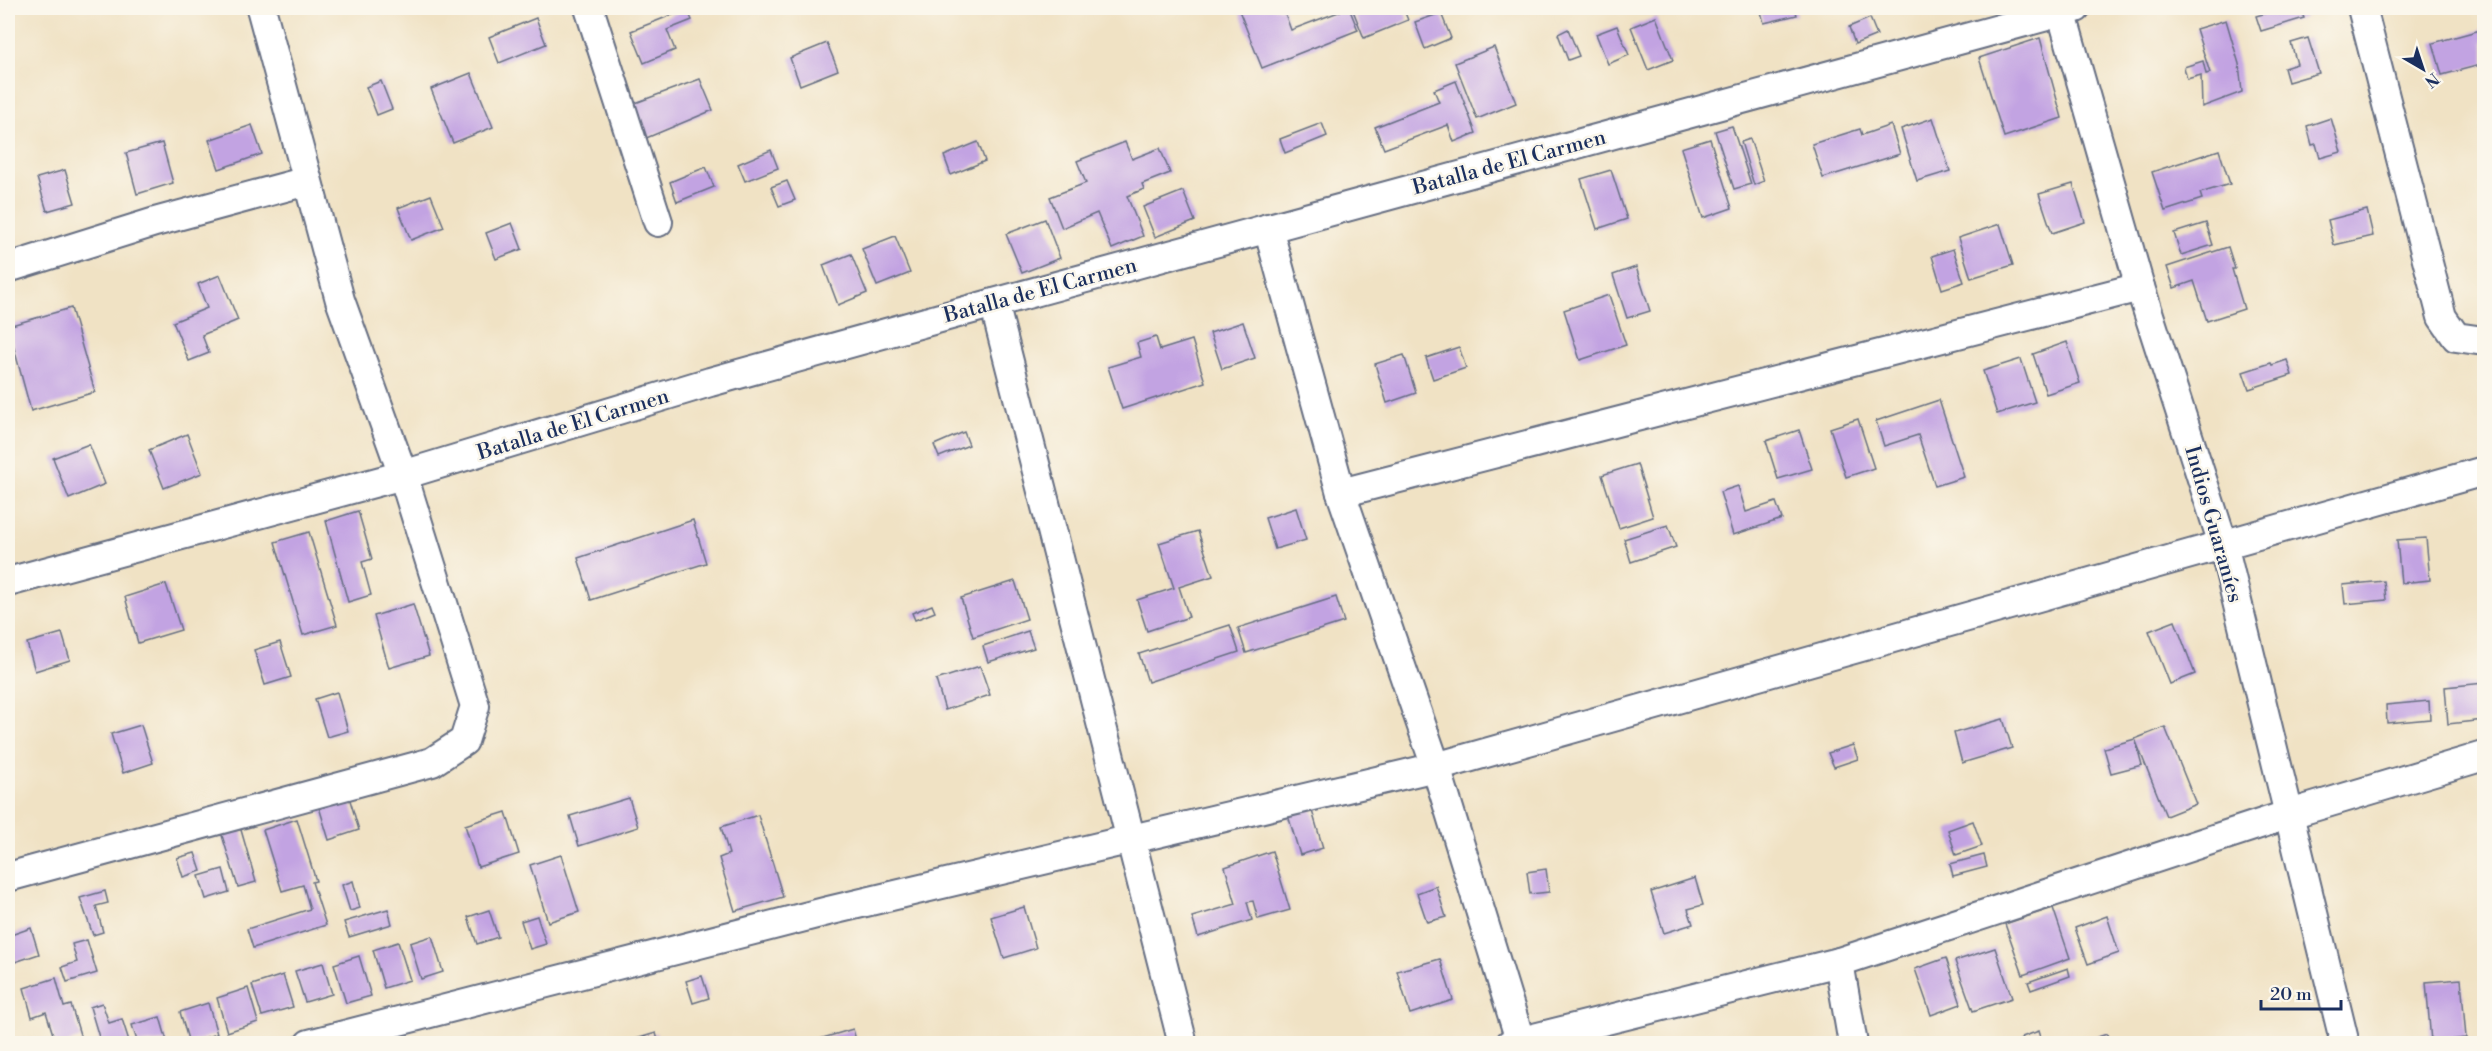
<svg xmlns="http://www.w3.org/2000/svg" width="2492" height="1051" viewBox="0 0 2492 1051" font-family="'Libre Bodoni',serif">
	<rect width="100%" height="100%" fill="#fbf7ec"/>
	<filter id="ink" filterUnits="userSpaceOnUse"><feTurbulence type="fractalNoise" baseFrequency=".0167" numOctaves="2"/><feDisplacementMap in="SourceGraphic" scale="12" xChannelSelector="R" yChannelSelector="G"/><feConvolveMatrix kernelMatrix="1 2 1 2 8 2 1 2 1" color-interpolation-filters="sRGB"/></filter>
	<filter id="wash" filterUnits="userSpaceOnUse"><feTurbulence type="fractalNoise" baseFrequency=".008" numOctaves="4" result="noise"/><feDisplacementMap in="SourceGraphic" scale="24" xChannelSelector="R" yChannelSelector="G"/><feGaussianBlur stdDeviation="1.35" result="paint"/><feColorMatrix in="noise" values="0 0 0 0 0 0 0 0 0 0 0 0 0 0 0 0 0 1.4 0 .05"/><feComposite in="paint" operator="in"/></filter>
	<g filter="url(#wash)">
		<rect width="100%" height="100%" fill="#f0e2c4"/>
		<g id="blocks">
			<!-- building -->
			<g fill="#c2a3e2">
				<path d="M1238,8H1283L1291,30L1349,8L1358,30L1262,68Z"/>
				<path d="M1352,8H1403L1408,20L1364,38Z"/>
				<path d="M1760,8H1795L1797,15L1764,23Z"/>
				<path d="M2284,8H2300L2304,18L2261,31L2256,16Z"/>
				<path d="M687,9L692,20L667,30L675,50L644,63L631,31Z"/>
				<path d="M1441,13L1451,38L1425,49L1415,22Z"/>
				<path d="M1656,17L1673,60L1648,70L1631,27Z"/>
				<path d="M536,18L546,44L499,63L489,37Z"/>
				<path d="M1870,18L1877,35L1855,44L1849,27Z"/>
				<path d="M2226,20L2239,64L2242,92L2202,107L2201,75L2187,79L2184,67L2203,61L2206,74L2210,73L2196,29Z"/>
				<path d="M1617,26L1629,55L1608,64L1596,34Z"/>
				<path d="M1568,29L1579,56L1568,60L1558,34Z"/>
				<path d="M2484,29V64L2442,75L2433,43Z"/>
				<path d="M2040,38L2062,118L2004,137L1979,58Z"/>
				<path d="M2308,38L2319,73L2288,82L2284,68L2297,64L2291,43Z"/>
				<path d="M827,43L838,70L800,85L790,58Z"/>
				<path d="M1494,47L1516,103L1477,119L1455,63Z"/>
				<path d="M471,73L493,127L453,143L431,89Z"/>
				<path d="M700,79L713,110L644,139L630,105Z"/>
				<path d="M381,81L392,109L377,115L366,87Z"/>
				<path d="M1456,81L1476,133L1454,142L1448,125L1384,149L1375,127L1439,102L1434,90Z"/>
				<path d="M1933,118L1950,171L1917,181L1901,129Z"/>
				<path d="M2331,118L2341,152L2320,158L2316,144L2312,145L2307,126Z"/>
				<path d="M1322,123L1327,136L1285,153L1280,139Z"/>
				<path d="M252,125L262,154L219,169L209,140Z"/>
				<path d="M1891,125L1900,154L1823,178L1812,144L1860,129L1862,135Z"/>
				<path d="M1732,126L1751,184L1734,189L1715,131Z"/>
				<path d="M1710,139L1732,208L1703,218L1681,148Z"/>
				<path d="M1750,139L1764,181L1754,185L1741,142Z"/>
				<path d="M978,142L985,161L951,175L944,156Z"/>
				<path d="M1125,142L1132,159L1160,148L1170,173L1142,184L1144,189L1127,196L1143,236L1112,249L1097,213L1062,228L1050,197L1086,183L1077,161Z"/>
				<path d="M162,143L173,183L137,194L126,153Z"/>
				<path d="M771,150L778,168L745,181L738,164Z"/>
				<path d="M2219,150L2230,184L2200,193L2202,199L2165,211L2152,172Z"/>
				<path d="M706,167L714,187L677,202L670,182Z"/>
				<path d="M65,170L75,203L47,211L37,178Z"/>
				<path d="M1611,170L1627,219L1597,229L1581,179Z"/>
				<path d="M787,181L795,200L779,206L771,187Z"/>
				<path d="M2073,184L2085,222L2052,233L2039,194Z"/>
				<path d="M1183,191L1195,221L1155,237L1143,207Z"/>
				<path d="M431,195L444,227L411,240L398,208Z"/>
				<path d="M2367,210L2373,236L2334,245L2328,220Z"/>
				<path d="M1045,219L1060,258L1022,273L1006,234Z"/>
				<path d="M512,223L522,249L496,259L486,233Z"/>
				<path d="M2206,223L2213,245L2181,255L2174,233Z"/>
				<path d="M2000,224L2013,265L1971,278L1958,238Z"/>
				<path d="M895,236L910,273L877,286L862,249Z"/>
				<path d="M2228,247L2235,269H2232L2244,309L2207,321L2194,281L2174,288L2167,267Z"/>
				<path d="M1953,249L1964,282L1942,289L1932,256Z"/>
				<path d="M851,254L867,293L838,305L823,265Z"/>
				<path d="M1636,267L1650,311L1627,318L1613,275Z"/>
				<path d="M220,275L238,320L202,335L209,353L189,361L173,322L207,308L198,284Z"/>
				<path d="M1609,295L1626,345L1580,360L1564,310Z"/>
				<path d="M71,308L95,392L31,411L8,326Z"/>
				<path d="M1243,322L1255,358L1222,369L1210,333Z"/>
				<path d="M1156,337L1160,350L1192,340L1205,382L1122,409L1108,367L1141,357L1137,343Z"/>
				<path d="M2067,342L2080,383L2046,394L2033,354Z"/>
				<path d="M1459,347L1466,368L1433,379L1426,358Z"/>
				<path d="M1404,355L1416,393L1387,403L1375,364Z"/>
				<path d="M2021,359L2035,402L1997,414L1983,371Z"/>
				<path d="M2287,360L2292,375L2249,389L2243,372L2271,363L2272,365Z"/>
				<path d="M1939,400L1964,477L1935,486L1918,435L1884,446L1876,421Z"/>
				<path d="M1858,419L1874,468L1846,477L1830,428Z"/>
				<path d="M1799,430L1812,469L1778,479L1766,441Z"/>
				<path d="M964,432L969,445L939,457L934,445Z"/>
				<path d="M187,434L202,473L164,488L149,450Z"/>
				<path d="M89,444L105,484L69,499L53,458Z"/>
				<path d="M1637,464L1653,517L1619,528L1602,475Z"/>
				<path d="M1738,486L1746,512L1776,502L1782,519L1733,535L1720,492Z"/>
				<path d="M1296,508L1306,540L1275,549L1265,518Z"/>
				<path d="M358,511L372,559L362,562L371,595L348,602L326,521Z"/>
				<path d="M693,520L706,563L591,600L578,558Z"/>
				<path d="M1668,525L1676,547L1631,562L1624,539Z"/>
				<path d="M1198,531L1213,576L1179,587L1189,617L1147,631L1137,600L1174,588L1159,543Z"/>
				<path d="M309,532L337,625L303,635L275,542Z"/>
				<path d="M2426,538L2430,580L2401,583L2397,540Z"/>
				<path d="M1015,581L1027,619L973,637L961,598Z"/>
				<path d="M2384,581L2386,600L2345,604L2343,585Z"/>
				<path d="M166,584L181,630L138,643L125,597Z"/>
				<path d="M1336,597L1344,622L1246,653L1238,628Z"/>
				<path d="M413,604L429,656L389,668L374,616Z"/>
				<path d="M932,605L935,612L915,620L912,613Z"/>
				<path d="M2175,621L2195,674L2170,684L2149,631Z"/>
				<path d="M1230,625L1239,652L1148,682L1139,654Z"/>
				<path d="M1028,631L1034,648L988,662L983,646Z"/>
				<path d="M62,633L70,660L35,671L27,643Z"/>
				<path d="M280,642L291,677L265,685L254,650Z"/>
				<path d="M980,666L990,695L945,710L936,680Z"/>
				<path d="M2484,683V720L2448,724L2445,687Z"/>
				<path d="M337,692L348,731L327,737L315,699Z"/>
				<path d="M2429,701L2430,719L2387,723L2386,705Z"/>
				<path d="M2003,719L2012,748L1962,763L1954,733Z"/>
				<path d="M141,725L153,763L123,773L111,734Z"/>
				<path d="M2165,727L2196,804L2166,816L2135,739Z"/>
				<path d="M2135,739L2142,765L2111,773L2104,748Z"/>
				<path d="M1853,745L1858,759L1834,767L1828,753Z"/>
				<path d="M349,797L359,830L329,840L319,807Z"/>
				<path d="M629,798L638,827L579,846L570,816Z"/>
				<path d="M1310,804L1323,848L1300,855L1287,812Z"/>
				<path d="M506,812L519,854L478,867L465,825Z"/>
				<path d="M758,815L783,897L735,911L719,858L729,854L721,827Z"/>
				<path d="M297,819L316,881L312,882L326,925L253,948L247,929L310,909L303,885L282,891L263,830Z"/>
				<path d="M1973,821L1982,846L1956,855L1948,830Z"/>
				<path d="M239,823L256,882L238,887L220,829Z"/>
				<path d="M1272,851L1290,910L1258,919L1253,901L1247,902L1252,920L1198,937L1192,917L1236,904L1225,867Z"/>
				<path d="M195,853L201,871L183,877L177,858Z"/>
				<path d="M561,855L579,912L548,922L530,865Z"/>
				<path d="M1984,855L1987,867L1953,876L1950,864Z"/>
				<path d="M223,869L229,892L206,899L199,876Z"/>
				<path d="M1546,869L1549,892L1530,894L1527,872Z"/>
				<path d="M1695,878L1703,905L1688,909L1693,924L1664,933L1651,892Z"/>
				<path d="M353,881L360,908L350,911L342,885Z"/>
				<path d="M1436,886L1446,917L1427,922L1417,893Z"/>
				<path d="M105,891L108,903L96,906L103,932L93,935L80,898Z"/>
				<path d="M1024,907L1036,948L1004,958L991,917Z"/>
				<path d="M2053,908L2070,958L2023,975L2005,924Z"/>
				<path d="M388,909L392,924L349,937L344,922Z"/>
				<path d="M489,910L498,937L477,944L468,917Z"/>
				<path d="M537,916L546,944L530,949L521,921Z"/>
				<path d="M2107,916L2119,953L2088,964L2075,928Z"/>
				<path d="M31,928L39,954L15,962L8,936Z"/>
				<path d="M432,936L443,972L421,979L410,943Z"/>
				<path d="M87,940L97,973L67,982L62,967L77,962L72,944Z"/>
				<path d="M398,942L410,980L384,988L373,950Z"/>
				<path d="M1995,948L2012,998L1973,1011L1955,961Z"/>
				<path d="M359,956L371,996L346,1003L334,964Z"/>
				<path d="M1946,958L1961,1004L1931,1015L1915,969Z"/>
				<path d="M1440,959L1453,1000L1410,1014L1397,971Z"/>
				<path d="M323,963L332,994L305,1002L295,971Z"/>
				<path d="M2068,968L2070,976L2031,990L2028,982Z"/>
				<path d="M283,975L293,1007L262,1016L252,985Z"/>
				<path d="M702,976L709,998L693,1003L686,981Z"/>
				<path d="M56,978L64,1007L71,1005L81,1038L63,1044H56L46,1012L32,1017L24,988Z"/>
				<path d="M2461,979L2466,1038L2431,1042L2426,982Z"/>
				<path d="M248,988L258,1022L227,1032L217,998Z"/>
				<path d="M102,1003L109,1023L122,1019L130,1044H101L90,1007Z"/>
				<path d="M208,1003L217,1034L189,1043L180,1012Z"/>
				<path d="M160,1017L167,1041L138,1044L132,1025Z"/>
				<path d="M853,1029L857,1044H806V1043Z"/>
				<path d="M2039,1031L2043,1044H2010L2023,1039L2022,1037Z"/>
				<path d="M656,1033L659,1044H622V1043Z"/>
				<path d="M2107,1034L2111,1044H2088L2086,1041Z"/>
			</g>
		</g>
	</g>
	<g filter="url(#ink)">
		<use href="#blocks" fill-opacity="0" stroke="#666e82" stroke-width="1.5"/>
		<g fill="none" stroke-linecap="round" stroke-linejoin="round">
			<!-- minor casing -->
			<g stroke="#666e82" stroke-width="32">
				<g id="minor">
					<path d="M589,8L658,222"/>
					<path d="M2362,8L2442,317L2456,337L2484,341"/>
					<path d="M2061,11L2140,287L2223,544L2345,1044"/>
					<path d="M1268,228L1341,493L1436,767L1520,1040"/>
					<path d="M8,268L155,222L307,181"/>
					<path d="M994,303L1183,1044"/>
					<path d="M1341,493L2140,287"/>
					<path d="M8,582L403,475L710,382L994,303L2076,8"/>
					<path d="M8,877L432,762L464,741L475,706L403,475L340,300L261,8"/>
					<path d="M1839,962L1853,1044"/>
					<path d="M309,1044L828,911L1436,767L2484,471"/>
					<path d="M1510,1044L1839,962L2290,814L2484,756"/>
				</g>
			</g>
			<!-- minor -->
			<use href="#minor" stroke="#fff" stroke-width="28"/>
		</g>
	</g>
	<g text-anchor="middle" stroke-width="5" stroke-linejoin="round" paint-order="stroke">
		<!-- street labels -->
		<g font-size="21" fill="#1b2f5e" stroke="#fbf7ec">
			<text transform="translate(1509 162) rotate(-15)" y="7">Batalla de El Carmen</text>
			<text transform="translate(1040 290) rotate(-15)" y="7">Batalla de El Carmen</text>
			<text transform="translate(573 424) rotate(-17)" y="7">Batalla de El Carmen</text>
			<text transform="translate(2214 524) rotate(74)" y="7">Indios Guaraníes</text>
		</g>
	</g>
	<!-- margin -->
	<rect width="2492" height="1051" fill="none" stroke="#fbf7ec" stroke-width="30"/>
	<!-- north arrow -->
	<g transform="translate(2423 69) rotate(141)" stroke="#fbf7ec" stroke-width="4.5" paint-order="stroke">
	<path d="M0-4.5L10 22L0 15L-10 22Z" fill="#1b2f5e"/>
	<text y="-9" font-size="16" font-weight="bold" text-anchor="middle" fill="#1b2f5e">N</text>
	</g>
	<!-- scale -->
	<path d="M2261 1000v9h80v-9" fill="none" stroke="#1b2f5e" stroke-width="3"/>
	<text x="2270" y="1000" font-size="18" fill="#1b2f5e" stroke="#fbf7ec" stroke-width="4.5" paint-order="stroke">20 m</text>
</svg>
